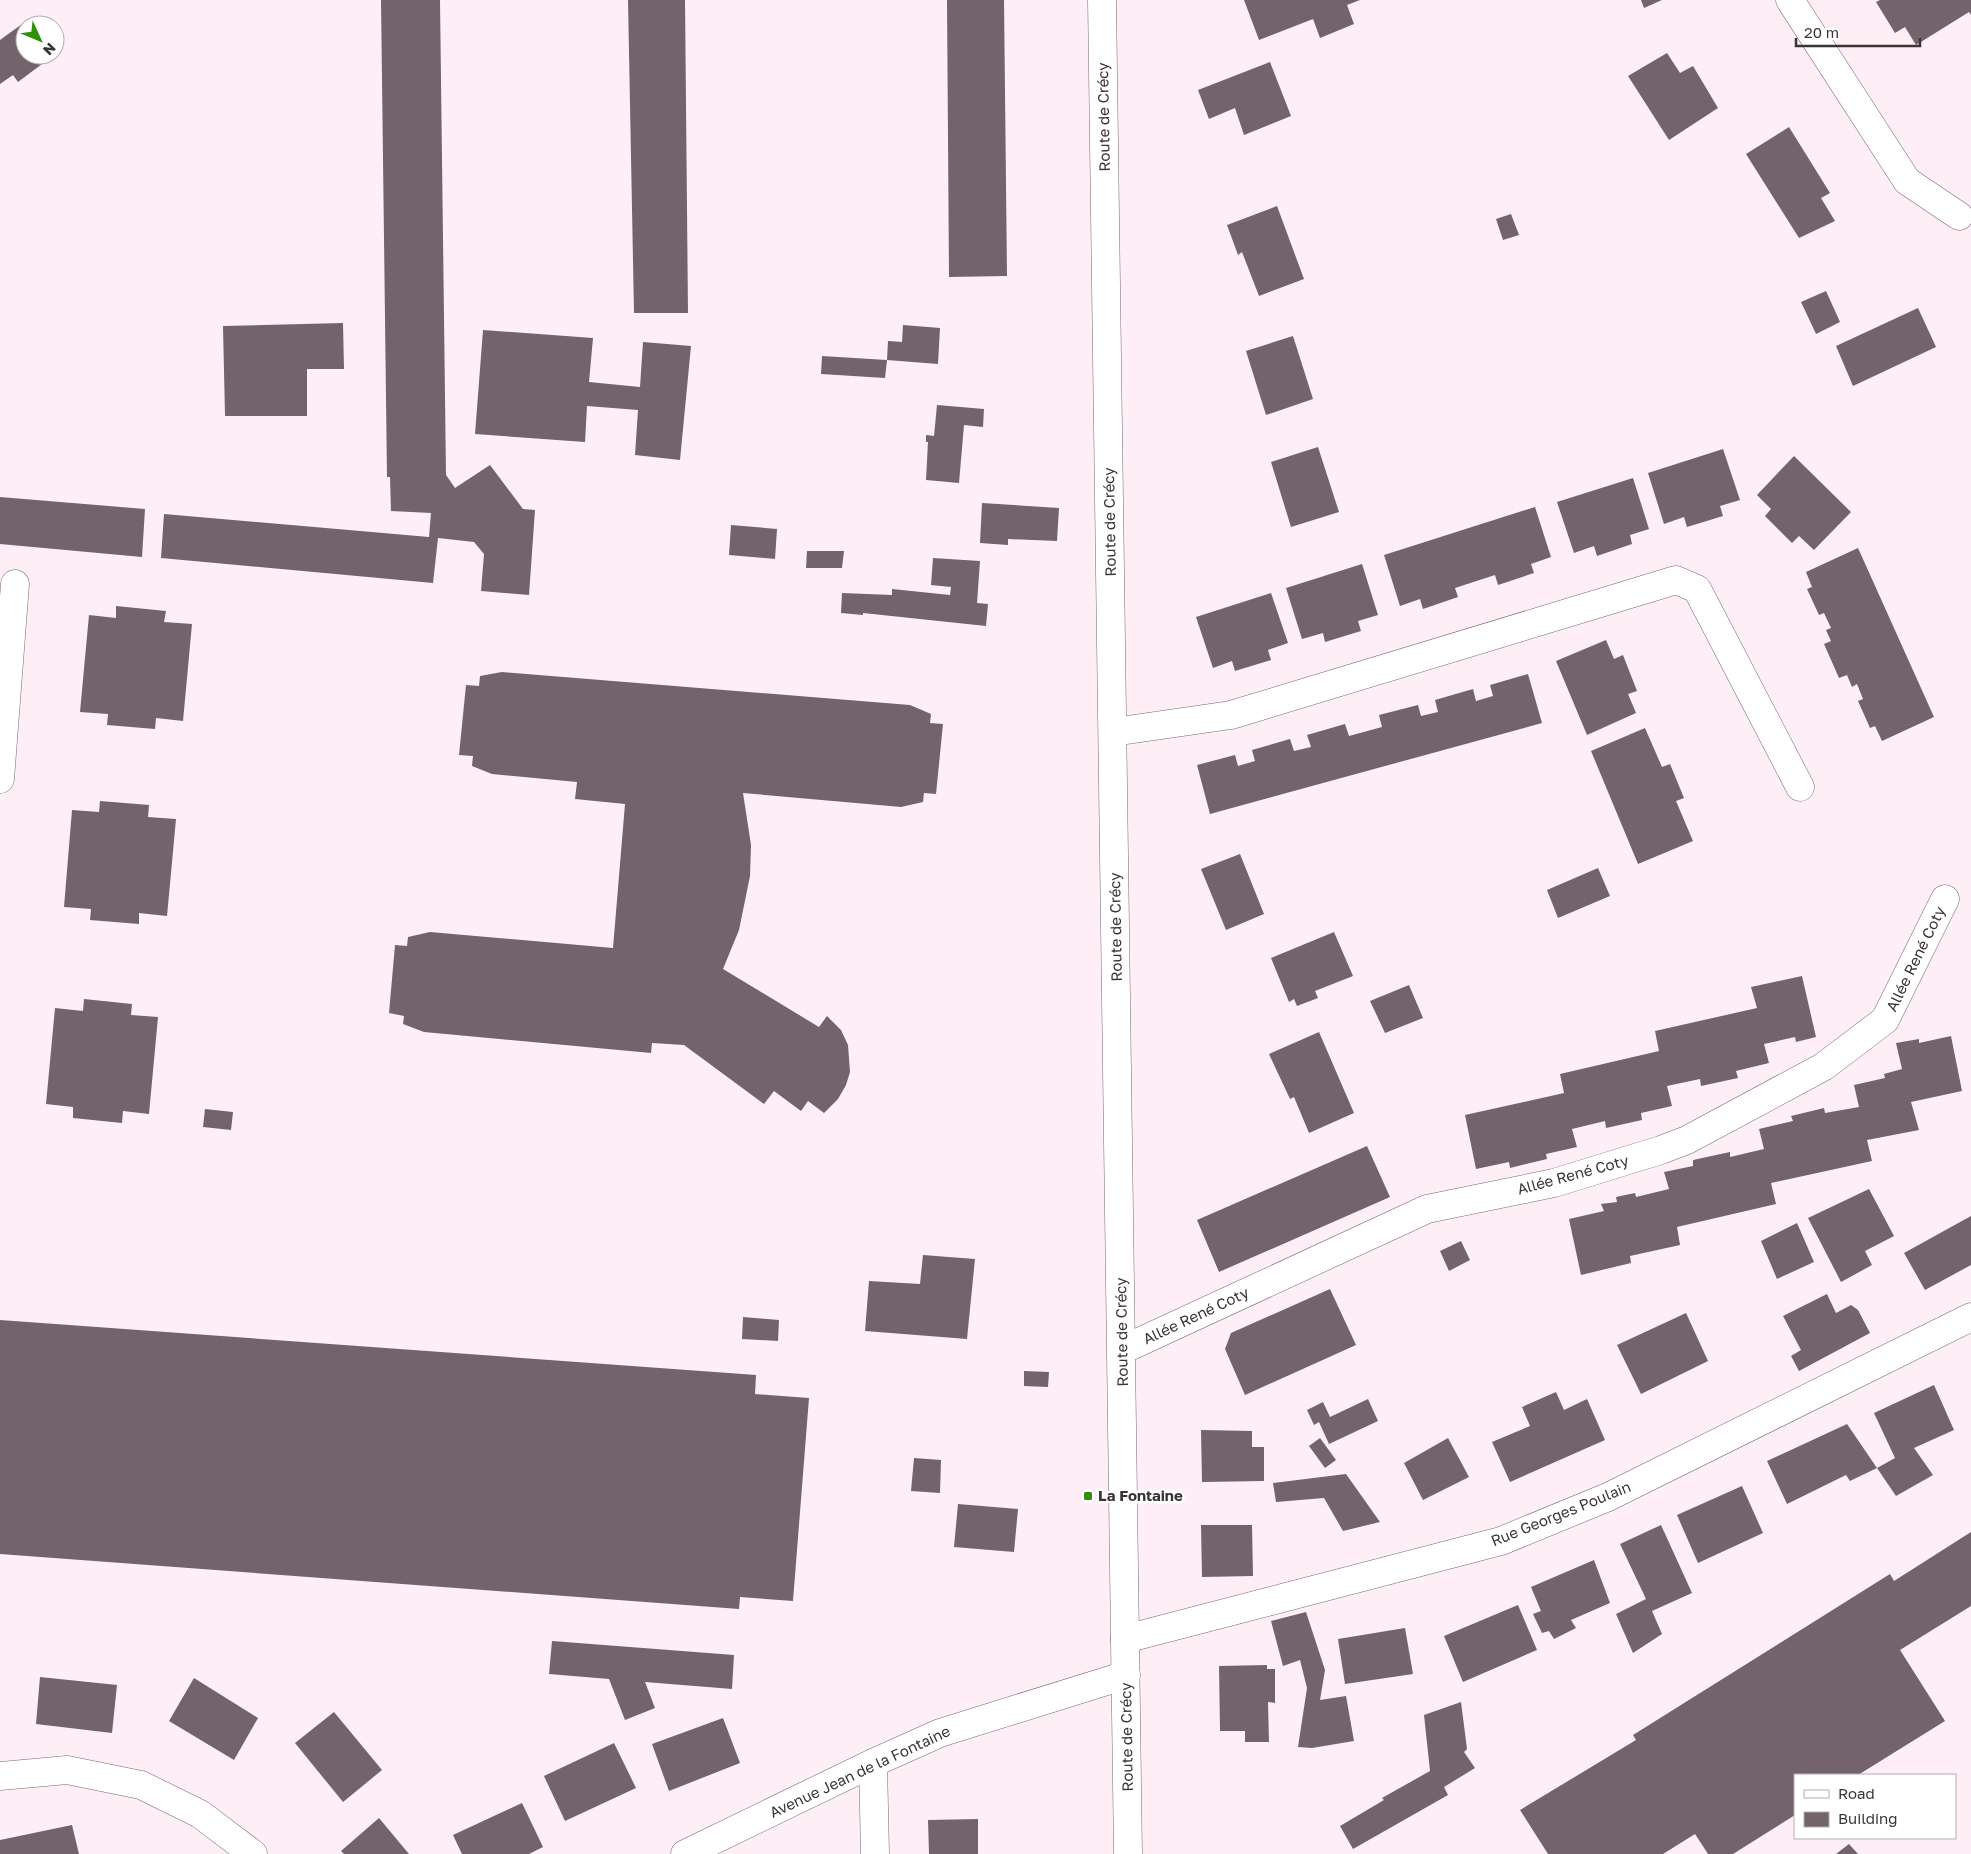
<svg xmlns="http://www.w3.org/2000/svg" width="1971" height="1854" viewBox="0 0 1971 1854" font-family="'Golos Text',sans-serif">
	<rect width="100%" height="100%" fill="#feeff6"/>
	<!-- building -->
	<g fill="#73636b">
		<path d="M381,0H440L446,475L455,488L490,465L523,509L535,510L529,595L481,591L484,554L474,542L438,538L433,583L161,558L164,514L429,537L431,513L391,511L390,477H387Z"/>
		<path d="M628,0H685L688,313H634Z"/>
		<path d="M947,0H1004L1007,276L949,277Z"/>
		<path d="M1244,0H1360L1347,5L1354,24L1320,38L1313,19L1259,40Z"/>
		<path d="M1641,0H1662L1644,8Z"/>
		<path d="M1880,0H1971V15L1969,12L1916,45L1905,27L1895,33L1876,2Z"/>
		<path d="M29,19L33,25H25V55H54L18,82L13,75L0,84V40Z"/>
		<path d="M1667,53L1680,73L1693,66L1718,108L1669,140L1628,76Z"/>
		<path d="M1270,62L1291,116L1244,135L1235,108L1209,119L1198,90Z"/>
		<path d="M1789,127L1830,193L1821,198L1835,221L1799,238L1746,154Z"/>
		<path d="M1277,206L1304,279L1259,296L1242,252L1238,255L1227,225Z"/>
		<path d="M1511,214L1519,235L1503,240L1496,219Z"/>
		<path d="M1826,291L1840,322L1816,334L1801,302Z"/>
		<path d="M1918,308L1936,347L1853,386L1836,346Z"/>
		<path d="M343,323L344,369H307V416H225L223,326Z"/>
		<path d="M903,325L940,328L938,364L887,360L885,378L821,374L822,356L887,360L888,341L902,342Z"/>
		<path d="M483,330L593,338L589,382L640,387L643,342L691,346L680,460L635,455L638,410L587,406L585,442L475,434Z"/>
		<path d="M1293,336L1313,399L1266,415L1246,351Z"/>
		<path d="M937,405L984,409L983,427L964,425L959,483L926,480L928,442H926V435L934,436Z"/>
		<path d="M1318,447L1339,512L1291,527L1271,462Z"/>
		<path d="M1723,449L1740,500L1720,506L1723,516L1687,527L1684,517L1664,524L1648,473Z"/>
		<path d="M1794,456L1851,512L1814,550L1799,536L1792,543L1765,516L1771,509L1757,495Z"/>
		<path d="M1633,478L1649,529L1630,535L1632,544L1597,556L1594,546L1574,553L1557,502Z"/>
		<path d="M0,497L145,509L142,557L0,544Z"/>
		<path d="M982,503L1059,508L1057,541L1008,539V545L980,543Z"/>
		<path d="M1535,507L1551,557L1531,564L1534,573L1498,585L1495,575L1455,588L1458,597L1423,609L1420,599L1400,606L1384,555Z"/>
		<path d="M731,525L777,529L775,559L729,555Z"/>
		<path d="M1858,548L1934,717L1882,741L1875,726L1870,728L1858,701L1863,699L1857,684L1852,687L1847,675L1839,678L1824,644L1831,641L1826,630L1831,628L1824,613L1819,615L1807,589L1812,587L1806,572Z"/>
		<path d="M807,551H844L842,568H806Z"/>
		<path d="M933,558L980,561L977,603L988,604L986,626L863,613V615L841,613L842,593L892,595V589L950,595L951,587L931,585Z"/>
		<path d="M1362,564L1378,615L1358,621L1361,631L1325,642L1323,633L1302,639L1286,588Z"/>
		<path d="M1271,593L1288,643L1268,650L1271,660L1235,671L1232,661L1213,668L1196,617Z"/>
		<path d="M116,606L166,611L164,622L192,624L183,721L156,718L155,729L107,725L108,714L80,712L89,615L116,618Z"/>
		<path d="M1606,640L1614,659L1623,655L1637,691L1628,694L1636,713L1587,735L1556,661Z"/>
		<path d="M502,672L910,705L931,714L930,723L943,724L936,794L924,793L923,802L901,807L743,793L751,845L750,876L739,930L723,969L819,1027L827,1016L841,1030L848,1045L850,1072L846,1085L838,1099L824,1113L808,1101L801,1111L774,1091L764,1104L684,1045L652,1043L651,1053L424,1032L403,1024L404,1016L389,1013L395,945L407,946L408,937L430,932L613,948L625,804L575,799L577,782L492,774L472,766L473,756L459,755L466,685L479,686L480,676Z"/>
		<path d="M1528,674L1542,723L1210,814L1197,765L1235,755L1238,766L1255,761L1252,750L1290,739L1294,751L1311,747L1307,735L1345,724L1349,736L1382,727L1379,715L1418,705L1421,716L1438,712L1435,700L1473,689L1476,701L1493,696L1490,685Z"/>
		<path d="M1645,728L1662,767L1670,764L1684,798L1676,801L1693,841L1638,864L1591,751Z"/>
		<path d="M100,801L149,805L148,817L176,819L167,916L139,913V924L90,920L91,909L64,907L72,810L99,812Z"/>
		<path d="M1240,854L1264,914L1226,930L1201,869Z"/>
		<path d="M1598,868L1610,896L1558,918L1547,890Z"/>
		<path d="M1334,932L1353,976L1315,991L1318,998L1297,1006L1294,999L1289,1002L1271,958Z"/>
		<path d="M1802,976L1816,1037L1796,1042L1795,1037L1764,1044L1769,1063L1736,1071L1738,1078L1701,1086L1700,1079L1667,1086L1672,1106L1641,1113L1642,1120L1606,1128L1605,1121L1572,1129L1577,1147L1546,1154L1547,1159L1510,1168L1509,1162L1476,1169L1465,1115L1564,1093L1560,1074L1659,1051L1655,1031L1757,1008L1751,987Z"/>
		<path d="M1409,985L1423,1018L1385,1033L1370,1001Z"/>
		<path d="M84,999L132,1004L131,1015L158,1017L149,1114L123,1111L122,1123L73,1118V1107L46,1104L55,1008L83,1011Z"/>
		<path d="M1319,1032L1354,1113L1309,1133L1294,1097L1290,1099L1269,1054Z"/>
		<path d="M1951,1036L1962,1091L1911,1102L1919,1130L1867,1140L1872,1161L1771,1183L1776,1204L1677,1227L1680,1245L1630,1256L1631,1263L1581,1275L1569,1219L1604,1211L1601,1204L1617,1202L1616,1197L1635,1193L1636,1197L1669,1189L1664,1172L1693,1166V1160L1730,1152V1157L1764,1149L1759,1129L1793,1121L1791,1116L1824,1108L1825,1113L1859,1107L1854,1085L1885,1078L1884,1074L1902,1069L1896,1043L1919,1039V1043Z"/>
		<path d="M205,1109L233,1112L231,1130L203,1127Z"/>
		<path d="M1367,1146L1390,1197L1219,1272L1197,1220Z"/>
		<path d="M1869,1189L1894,1236L1865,1251L1872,1265L1841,1282L1808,1218Z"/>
		<path d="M1971,1216V1265L1925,1290L1904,1253Z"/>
		<path d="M1797,1223L1814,1262L1777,1279L1761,1241Z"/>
		<path d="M1461,1241L1470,1260L1449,1271L1440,1251Z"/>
		<path d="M923,1255L975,1259L967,1339L865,1331L869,1281L920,1284Z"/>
		<path d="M1330,1289L1356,1345L1245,1395L1225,1349L1231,1333Z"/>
		<path d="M1827,1294L1836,1313L1851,1305L1858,1310L1870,1333L1799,1371L1791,1356L1801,1350L1783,1316Z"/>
		<path d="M1686,1313L1708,1361L1641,1394L1617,1345Z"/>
		<path d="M743,1317L779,1320L778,1341L742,1339Z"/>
		<path d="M0,1320L756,1375L755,1394L809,1398L793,1601L740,1597L739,1609L0,1554Z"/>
		<path d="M1024,1371L1049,1372L1048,1387L1024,1386Z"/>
		<path d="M1934,1385L1954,1430L1914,1448L1933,1475L1896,1496L1877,1468L1895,1458L1874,1413Z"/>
		<path d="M1556,1392L1564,1410L1587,1399L1605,1440L1510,1482L1492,1442L1530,1426L1522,1407Z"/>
		<path d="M1368,1399L1378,1421L1329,1444L1319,1422L1314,1425L1307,1410L1323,1402L1330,1417Z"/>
		<path d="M1847,1424L1877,1468L1850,1481L1846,1475L1787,1504L1767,1461Z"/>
		<path d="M1201,1430L1252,1431V1447H1264V1481L1202,1482Z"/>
		<path d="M1320,1438L1336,1460L1325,1468L1309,1446Z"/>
		<path d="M1448,1438L1469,1477L1423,1500L1404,1463Z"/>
		<path d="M914,1458L941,1460L940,1493L911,1491Z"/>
		<path d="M1346,1474L1380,1522L1343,1531L1324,1498L1276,1502L1273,1483Z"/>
		<path d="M1742,1486L1763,1533L1698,1563L1677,1515Z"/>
		<path d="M958,1504L1018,1509L1014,1552L954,1547Z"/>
		<path d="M1201,1525H1252L1253,1576L1202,1577Z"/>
		<path d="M1661,1525L1692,1593L1652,1611L1662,1634L1633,1653L1616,1614L1646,1599L1620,1544Z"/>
		<path d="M1971,1532V1606L1900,1650L1945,1721L1858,1775H1795V1815L1733,1854H1708L1695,1834L1663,1854H1548L1520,1810L1636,1740L1633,1735L1890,1574L1894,1581Z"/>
		<path d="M1594,1560L1610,1603L1571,1620L1576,1628L1554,1639L1549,1631L1542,1633L1533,1614L1541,1611L1531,1587Z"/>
		<path d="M1518,1605L1537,1650L1463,1682L1444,1636Z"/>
		<path d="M1306,1612L1325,1670L1320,1700L1346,1696L1354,1741L1312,1748L1298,1747L1307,1688L1300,1660L1283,1666L1271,1621Z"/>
		<path d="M1405,1628L1413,1674L1345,1684L1338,1639Z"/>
		<path d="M552,1641L734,1655L732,1689L645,1682L655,1708L625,1720L609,1679L549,1674Z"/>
		<path d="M1267,1665V1669H1275V1703L1268,1702L1269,1742H1245V1731H1220L1219,1666Z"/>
		<path d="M40,1677L117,1685L112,1733L36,1724Z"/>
		<path d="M194,1678L258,1718L234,1760L169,1721Z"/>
		<path d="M1461,1702L1467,1749L1464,1752L1475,1768L1444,1787L1448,1795L1353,1849L1340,1826L1384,1800L1382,1798L1430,1771L1424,1715Z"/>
		<path d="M334,1712L382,1770L343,1802L295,1743Z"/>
		<path d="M723,1718L740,1763L669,1791L652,1744Z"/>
		<path d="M614,1743L636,1788L565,1821L544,1776Z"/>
		<path d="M522,1803L543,1847L529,1854H462L453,1835Z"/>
		<path d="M379,1818L409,1854H344L341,1851Z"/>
		<path d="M978,1819V1854H929L928,1820Z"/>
		<path d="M72,1825L79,1854H0V1840Z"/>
		<path d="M1849,1844L1858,1854H1836Z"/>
	</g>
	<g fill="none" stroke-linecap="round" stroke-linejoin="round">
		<!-- minor casing -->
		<g stroke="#776770" stroke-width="29">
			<g id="minor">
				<path d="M1790,0L1907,181L1959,216"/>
				<path d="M1113,732L1231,715L1676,580L1697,589L1800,787"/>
				<path d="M0,779L15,584"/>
				<path d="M1122,1350L1427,1209L1554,1183L1661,1150L1687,1140L1823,1067L1885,1020L1945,899"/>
				<path d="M1125,1639L1501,1541L1608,1497L1971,1317"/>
				<path d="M873,1763L875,1854"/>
				<path d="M0,1776L67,1770L141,1785L200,1814L253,1854"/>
				<path d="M685,1854L873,1763L940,1733L1126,1675"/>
			</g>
		</g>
		<!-- secondary casing -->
		<g stroke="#776770" stroke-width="29">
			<path id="secondary" d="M1102,0L1128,1854"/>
		</g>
		<!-- minor -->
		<use href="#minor" stroke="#fff" stroke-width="28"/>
		<!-- secondary -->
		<use href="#secondary" stroke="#fff" stroke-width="28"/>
	</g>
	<!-- markers -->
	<rect fill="#309008" stroke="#fff" stroke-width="2" x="1083" y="1491" width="10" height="10" rx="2.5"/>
	<g text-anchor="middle" stroke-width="5" stroke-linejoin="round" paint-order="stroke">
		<!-- street labels -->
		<g font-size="15" fill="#3b3437" stroke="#fff">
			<text transform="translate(1104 117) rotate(-91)" y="5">Route de Crécy</text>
			<text transform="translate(1110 522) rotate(-91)" y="5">Route de Crécy</text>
			<text transform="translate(1116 927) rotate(-91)" y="5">Route de Crécy</text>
			<text transform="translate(1916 959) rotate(-64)" y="5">Allée René Coty</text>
			<text transform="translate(1573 1175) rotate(-15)" y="5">Allée René Coty</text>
			<text transform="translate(1196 1316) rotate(-25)" y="5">Allée René Coty</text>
			<text transform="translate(1122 1332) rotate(-91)" y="5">Route de Crécy</text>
			<text transform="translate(1561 1514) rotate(-22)" y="5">Rue Georges Poulain</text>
			<text transform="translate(1127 1737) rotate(-91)" y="5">Route de Crécy</text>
			<text transform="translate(860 1772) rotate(-25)" y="5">Avenue Jean de la Fontaine</text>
		</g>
		<!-- poi labels -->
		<g font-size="15" font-weight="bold" fill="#3b3437" stroke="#fff" text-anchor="start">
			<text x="1098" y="1501">La Fontaine</text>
		</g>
	</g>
	<!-- legend -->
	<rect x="1794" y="1774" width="162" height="65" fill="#ffffff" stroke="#b1aeaf"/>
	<rect x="1804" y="1790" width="25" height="8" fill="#ffffff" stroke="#b1aeaf"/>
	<text x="1838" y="1799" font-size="15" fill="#3b3437">Road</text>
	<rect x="1804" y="1812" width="25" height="15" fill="#73636b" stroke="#b1aeaf"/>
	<text x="1838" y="1824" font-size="15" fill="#3b3437">Building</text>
	<!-- north arrow -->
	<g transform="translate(40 40) rotate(134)"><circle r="24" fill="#ffffff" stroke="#b1aeaf"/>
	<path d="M0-4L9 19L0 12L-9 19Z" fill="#309008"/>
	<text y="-8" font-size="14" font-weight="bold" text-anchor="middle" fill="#3b3437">N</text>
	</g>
	<!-- scale -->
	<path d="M1796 38v8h124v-8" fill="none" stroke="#3b3437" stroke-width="2.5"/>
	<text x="1804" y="38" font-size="15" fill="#3b3437" stroke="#ffffff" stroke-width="4" paint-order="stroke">20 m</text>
</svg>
